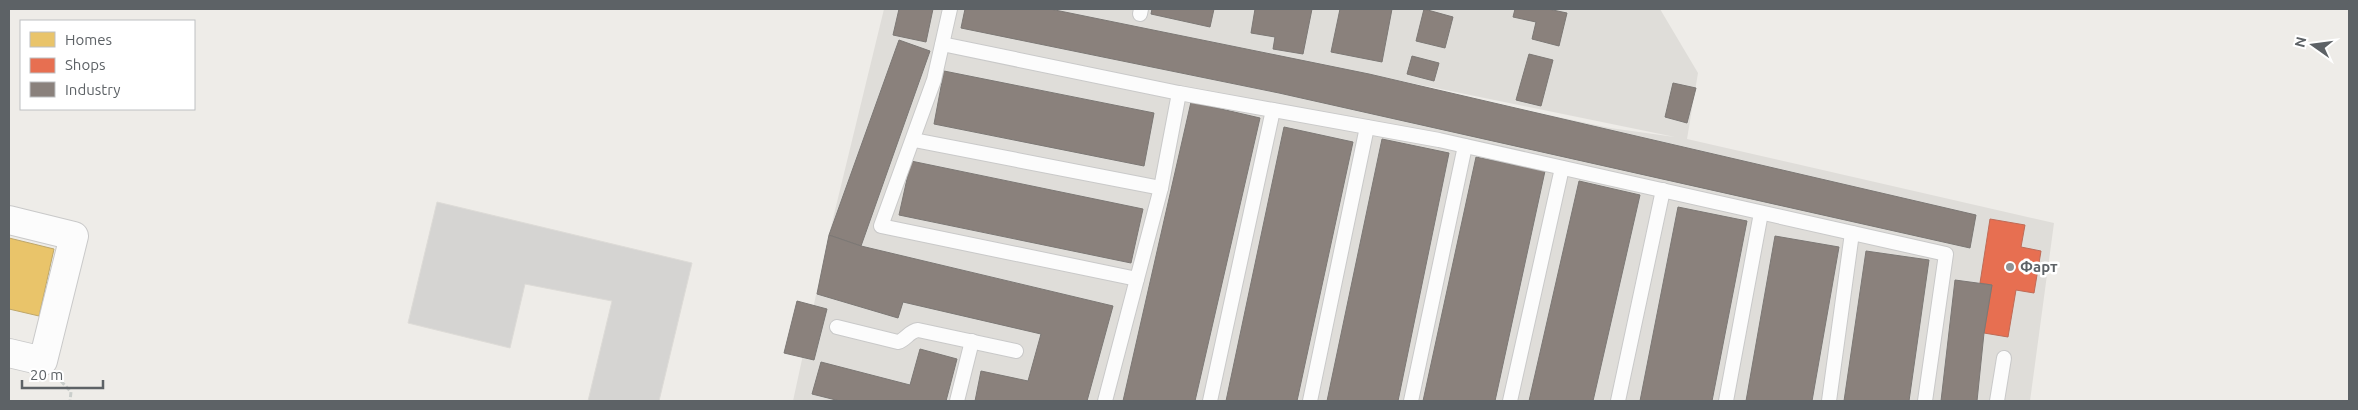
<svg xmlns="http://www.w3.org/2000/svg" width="2358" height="410" viewBox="0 0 2358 410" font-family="Ubuntu,sans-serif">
	<rect width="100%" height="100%" fill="#eeece8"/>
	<!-- industrial -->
	<path fill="#dfddd9" d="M884,9H1046L1610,128L1675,137L1050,9H1660L1698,73L1687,139L2054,223L2030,401H793L829,235Z"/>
	<!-- homes -->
	<path fill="#e9c46a" stroke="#bfa769" d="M9,238L54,249L39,316L9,309Z"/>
	<!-- shops -->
	<path fill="#e76f51" stroke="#be6b57" d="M1990,219L2025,225L2021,247L2041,251L2034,293L2016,290L2008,337L1984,333L1992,285L1980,283Z"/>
	<!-- industry -->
	<g fill="#8a817c" stroke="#7c7875">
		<path d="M899,9H933L926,42L893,35Z"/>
		<path d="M965,9H1050L1369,74L1976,215L1970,248L1279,93L961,28Z"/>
		<path d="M1152,9H1214L1210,27L1151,14Z"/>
		<path d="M1255,9H1312L1303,54L1273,49L1275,37L1251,33Z"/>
		<path d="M1340,9H1392L1382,62L1331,52Z"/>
		<path d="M1424,9L1453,17L1445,48L1416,41Z"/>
		<path d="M1515,9H1548L1567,13L1559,46L1532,39L1536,22L1513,17Z"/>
		<path d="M899,40L930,51L861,246L829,235Z"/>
		<path d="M1529,54L1553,60L1541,106L1516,100Z"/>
		<path d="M1412,56L1439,63L1434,81L1407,74Z"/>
		<path d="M944,71L1154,113L1144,166L934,124Z"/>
		<path d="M1673,83L1696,88L1687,123L1665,117Z"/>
		<path d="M1191,102L1260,118L1195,401H1123Z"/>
		<path d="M1284,127L1353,142L1297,401H1226Z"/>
		<path d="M1382,139L1449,153L1398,401H1327Z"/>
		<path d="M1476,157L1545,171L1495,401H1423Z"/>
		<path d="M911,161L1143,209L1131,263L899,215Z"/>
		<path d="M1579,181L1640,195L1593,401H1529Z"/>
		<path d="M1678,207L1747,221L1712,401H1640Z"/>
		<path d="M829,235L861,246L1113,306L1087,401H975L981,371L1028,381L1041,334L903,302L898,318L817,294Z"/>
		<path d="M1775,236L1839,247L1812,401H1746Z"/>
		<path d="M1866,251L1929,260L1909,401H1844Z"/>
		<path d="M1955,280L1992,285L1984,333L1977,401H1941Z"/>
		<path d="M797,301L827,309L814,360L784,353Z"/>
		<path d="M920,349L957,359L946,401H840L812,394L821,362L910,385Z"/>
	</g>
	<!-- building -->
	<path fill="#d5d4d2" stroke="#dddbd7" d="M437,202L692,263L659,401H588L612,301L525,284L510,348L408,323Z"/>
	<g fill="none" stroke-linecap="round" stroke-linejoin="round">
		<!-- service casing -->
		<g stroke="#c9c9c9" stroke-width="16">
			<g id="service">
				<path d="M1140,14L1141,9"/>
				<path d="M942,44L1179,93L1161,188L1137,279L881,226L934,80L950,9"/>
				<path d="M1179,93L1439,140L1946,254L1925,401"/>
				<path d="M914,140L1161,188"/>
				<path d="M837,327L898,342C906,340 909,331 918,330L1016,351"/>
				<path d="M957,401L972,341"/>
				<path d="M1105,401L1137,279"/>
				<path d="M1210,401L1273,110"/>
				<path d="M1310,401L1367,127"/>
				<path d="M1411,401L1465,146"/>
				<path d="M1510,401L1562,168"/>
				<path d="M1618,401L1663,190"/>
				<path d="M1726,401L1761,213"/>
				<path d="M1829,401L1852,233"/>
				<path d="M1997,401L2004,358"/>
			</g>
		</g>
		<!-- minor casing -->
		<g stroke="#c9c9c9" stroke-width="30">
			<path id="minor" d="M9,220L74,236L43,361L9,353"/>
		</g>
		<!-- path -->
		<path stroke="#cacecb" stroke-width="3" stroke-dasharray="5 2.5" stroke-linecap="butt" d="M61,381L71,392L70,401"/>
		<!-- service -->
		<use href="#service" stroke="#fcfcfc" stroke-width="14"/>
		<!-- minor -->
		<use href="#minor" stroke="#fcfcfc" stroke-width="28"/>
	</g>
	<!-- markers -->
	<circle fill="#909294" stroke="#fff" stroke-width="2" cx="2010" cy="267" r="5"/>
	<g text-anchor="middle" stroke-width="5" stroke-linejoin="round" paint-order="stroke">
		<!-- poi labels -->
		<g font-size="15" font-weight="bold" fill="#5d6266" stroke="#fff" text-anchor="start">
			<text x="2020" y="272">Фарт</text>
		</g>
	</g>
	<!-- border -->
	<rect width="2358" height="410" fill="none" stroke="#5d6266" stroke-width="20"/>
	<!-- legend -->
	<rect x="20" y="20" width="175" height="90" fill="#ffffff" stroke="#bec0c2"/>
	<rect x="30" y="32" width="25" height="15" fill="#e9c46a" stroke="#bec0c2"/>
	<text x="65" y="45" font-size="15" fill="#5d6266">Homes</text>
	<rect x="30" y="58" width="25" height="15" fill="#e76f51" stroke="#bec0c2"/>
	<text x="65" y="70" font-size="15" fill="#5d6266">Shops</text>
	<rect x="30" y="82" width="25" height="15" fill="#8a817c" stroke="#bec0c2"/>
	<text x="65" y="95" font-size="15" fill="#5d6266">Industry</text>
	<!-- north arrow -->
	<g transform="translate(2313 45) rotate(284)" stroke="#ffffff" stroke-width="4" paint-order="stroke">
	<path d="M0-4L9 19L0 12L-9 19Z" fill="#5d6266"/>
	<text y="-8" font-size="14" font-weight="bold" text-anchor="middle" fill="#5d6266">N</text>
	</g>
	<!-- scale -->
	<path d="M22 380v8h81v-8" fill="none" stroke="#5d6266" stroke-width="2.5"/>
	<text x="30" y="380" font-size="15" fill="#5d6266" stroke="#ffffff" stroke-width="4" paint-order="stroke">20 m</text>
</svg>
